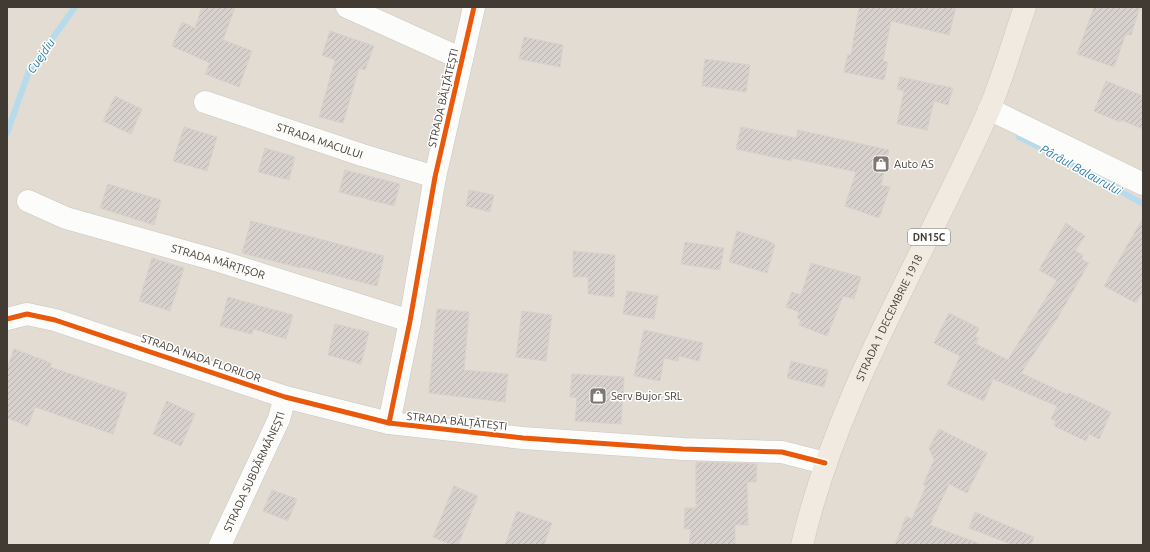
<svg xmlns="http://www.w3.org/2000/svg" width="1150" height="552" viewBox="0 0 1150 552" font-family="Ubuntu,sans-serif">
	<defs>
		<pattern id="building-hatch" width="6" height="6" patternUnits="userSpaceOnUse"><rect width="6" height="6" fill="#d6d1cd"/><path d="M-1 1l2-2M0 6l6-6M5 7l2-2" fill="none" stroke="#b9b4b0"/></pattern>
	</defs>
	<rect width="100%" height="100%" fill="#eeeae6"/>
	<!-- residential -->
	<rect fill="#e2dcd3" x="7" y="7" width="1136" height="538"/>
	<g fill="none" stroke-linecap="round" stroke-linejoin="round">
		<!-- stream -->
		<g stroke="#b5dbed" stroke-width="6">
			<path d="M7,133L29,71L75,7"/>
			<path d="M1019,137L1064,159L1143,204"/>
		</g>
	</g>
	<!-- building -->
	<g fill="url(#building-hatch)" stroke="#d6d1cc">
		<path d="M202,7H235L223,40L252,51L239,87L205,74L210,63L172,46L182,22L195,28Z"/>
		<path d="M859,7H956L949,35L891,21L883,61L888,62L884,80L844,72L848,54L851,55Z"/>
		<path d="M1094,7H1140L1131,35L1126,34L1114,67L1077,54Z"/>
		<path d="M330,31L374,46L365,70L359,68L343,123L319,117L335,60L322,55Z"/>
		<path d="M524,37L563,45L560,67L519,59Z"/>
		<path d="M705,59L750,65L746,92L702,86Z"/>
		<path d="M900,77L953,88L948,105L934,101L927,130L897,124L904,91L897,89Z"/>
		<path d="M1106,81L1143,96V129L1121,120L1120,122L1094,111Z"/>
		<path d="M115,96L142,109L131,134L103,121Z"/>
		<path d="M184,127L217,137L207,171L173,161Z"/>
		<path d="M741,127L796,138L798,130L889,150L881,185L890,187L879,218L845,206L856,172L792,158L791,161L736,149Z"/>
		<path d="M265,148L295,157L289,180L258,172Z"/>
		<path d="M345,170L400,184L394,206L339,192Z"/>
		<path d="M108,184L161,200L154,225L100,208Z"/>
		<path d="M469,190L494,195L490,212L466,206Z"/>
		<path d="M1143,218V291L1136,303L1104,286Z"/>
		<path d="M251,221L384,256L377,286L302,267L301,268L242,253Z"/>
		<path d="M1066,223L1085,236L1075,251L1083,255L1081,259L1089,263L1058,317L1021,373L1068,395L1069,393L1111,412L1099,439L1089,434L1086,441L1054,426L1056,421L1051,419L1057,406L993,379L984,401L947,385L960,356L934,343L949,313L979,328L975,337L979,338L976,344L1008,360L1057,280L1039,270Z"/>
		<path d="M737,231L769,241L775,245L767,273L729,262Z"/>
		<path d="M685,242L724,248L720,270L681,264Z"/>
		<path d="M573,251L615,255L614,297L588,294V277H573Z"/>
		<path d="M152,258L184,268L170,311L139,301Z"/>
		<path d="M811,263L861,277L854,299L843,296L827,336L799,325L801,320L797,318L799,312L786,307L792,292L801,295Z"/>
		<path d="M627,291L658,296L654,319L623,314Z"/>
		<path d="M228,297L293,315L286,339L253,329L252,334L220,326Z"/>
		<path d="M437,309L469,312L464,370L508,374L505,402L429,393Z"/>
		<path d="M522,311L552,315L546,361L516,357Z"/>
		<path d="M335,324L369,332L361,364L328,355Z"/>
		<path d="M644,330L703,343L699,361L679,356L678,361L664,358L660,381L634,376Z"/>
		<path d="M14,349L51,363L50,367L127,393L113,434L35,407L28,426L7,418V369Z"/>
		<path d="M791,361L828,370L824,387L787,378Z"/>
		<path d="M572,374L624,377L621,424L575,421L577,398L570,397Z"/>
		<path d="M167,401L195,414L181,446L153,434Z"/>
		<path d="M939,429L987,453L967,493L949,484L930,525L978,543V545H895L906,516L912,519L926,486L923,485L934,460L929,448Z"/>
		<path d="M696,462L757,464L756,482H747L748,525H735V545H689L691,529H684L685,508H696Z"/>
		<path d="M454,486L478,496L458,545H452L433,537Z"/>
		<path d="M272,490L297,499L288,521L263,511Z"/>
		<path d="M517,511L552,523L544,545H505Z"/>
		<path d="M975,512L1034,537L1031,545H1013L969,528Z"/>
	</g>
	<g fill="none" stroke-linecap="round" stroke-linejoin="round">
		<!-- minor casing -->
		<g stroke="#cac6c2" stroke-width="23">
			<g id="minor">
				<path d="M347,7L462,59"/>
				<path id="s1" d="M205,102L362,155L435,177"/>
				<path d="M989,109L1143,184"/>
				<path id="s2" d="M28,201L66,218L219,261L410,321"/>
				<path d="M7,319L27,314L55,320L285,397L389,423L523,438L683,449L782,452L825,463"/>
				<path d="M389,423L410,321L435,177L474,7"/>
				<path id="s3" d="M220,545L279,419L285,397"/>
			</g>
		</g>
		<!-- primary casing -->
		<g stroke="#d0c5b3" stroke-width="23">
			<g id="primary">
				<path id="s4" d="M802,545C838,390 926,254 989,110C1003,77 1013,41 1025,7"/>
			</g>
		</g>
		<!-- minor -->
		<use href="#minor" stroke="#fcfcfb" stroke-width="22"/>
		<!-- primary -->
		<use href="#primary" stroke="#f0eae1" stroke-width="22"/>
		<!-- cycleway casing -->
		<g stroke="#fff" stroke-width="8">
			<g id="cycleway">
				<path d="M7,319L27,314L55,320L285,397L389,423L523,438L683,449L782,452L825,463"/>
				<path d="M389,423L410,321L435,177L474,7"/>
			</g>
		</g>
		<!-- cycleway -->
		<use href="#cycleway" stroke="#e8590c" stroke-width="5"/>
	</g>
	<!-- icons -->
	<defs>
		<g id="shop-square" transform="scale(0.9)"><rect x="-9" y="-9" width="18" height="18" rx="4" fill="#7e7872" stroke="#fff"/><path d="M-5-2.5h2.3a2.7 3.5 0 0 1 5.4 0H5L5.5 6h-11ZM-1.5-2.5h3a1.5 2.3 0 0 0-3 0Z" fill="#fff"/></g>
	</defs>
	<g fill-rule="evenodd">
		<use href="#shop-square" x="881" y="164"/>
		<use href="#shop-square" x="598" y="396"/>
	</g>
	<g text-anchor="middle" stroke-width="3" stroke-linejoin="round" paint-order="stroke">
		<!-- shield labels -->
		<rect fill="#fff" stroke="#7b7670" stroke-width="1" x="908" y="229" width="42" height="16" rx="3"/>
		<g font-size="10" font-weight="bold" fill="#423b33">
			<text x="929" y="241">DN15C</text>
		</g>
		<!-- street labels -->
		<g font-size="11" fill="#423b33" stroke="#fff">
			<text transform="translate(443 98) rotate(-77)" y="4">STRADA BĂLȚĂTEȘTI</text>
			<text dy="4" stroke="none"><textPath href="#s1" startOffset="121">STRADA MACULUI</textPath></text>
			<text dy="4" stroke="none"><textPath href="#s2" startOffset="200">STRADA MĂRȚIȘOR</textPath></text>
			<text dy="4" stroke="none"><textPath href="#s4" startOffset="244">STRADA 1 DECEMBRIE 1918</textPath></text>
			<text transform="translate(201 358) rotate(19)" y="4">STRADA NADA FLORILOR</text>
			<text transform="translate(457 421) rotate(6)" y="4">STRADA BĂLȚĂTEȘTI</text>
			<text dy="4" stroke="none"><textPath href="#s3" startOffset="81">STRADA SUBDĂRMĂNEȘTI</textPath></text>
		</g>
		<!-- poi labels -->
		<g font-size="11" fill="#423b33" stroke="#fff" text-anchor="start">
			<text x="894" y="168">Auto AS</text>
			<text x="611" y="400">Serv Bujor SRL</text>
		</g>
		<!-- water labels -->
		<g font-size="12" font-style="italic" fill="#2b7da6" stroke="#fff">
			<text transform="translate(41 56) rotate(-56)" y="4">Cuejdiu</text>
			<text transform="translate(1081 170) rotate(29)" y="4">Pârâul Balaurului</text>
		</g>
	</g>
	<!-- border -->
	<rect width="1150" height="552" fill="none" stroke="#423b33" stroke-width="16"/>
</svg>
